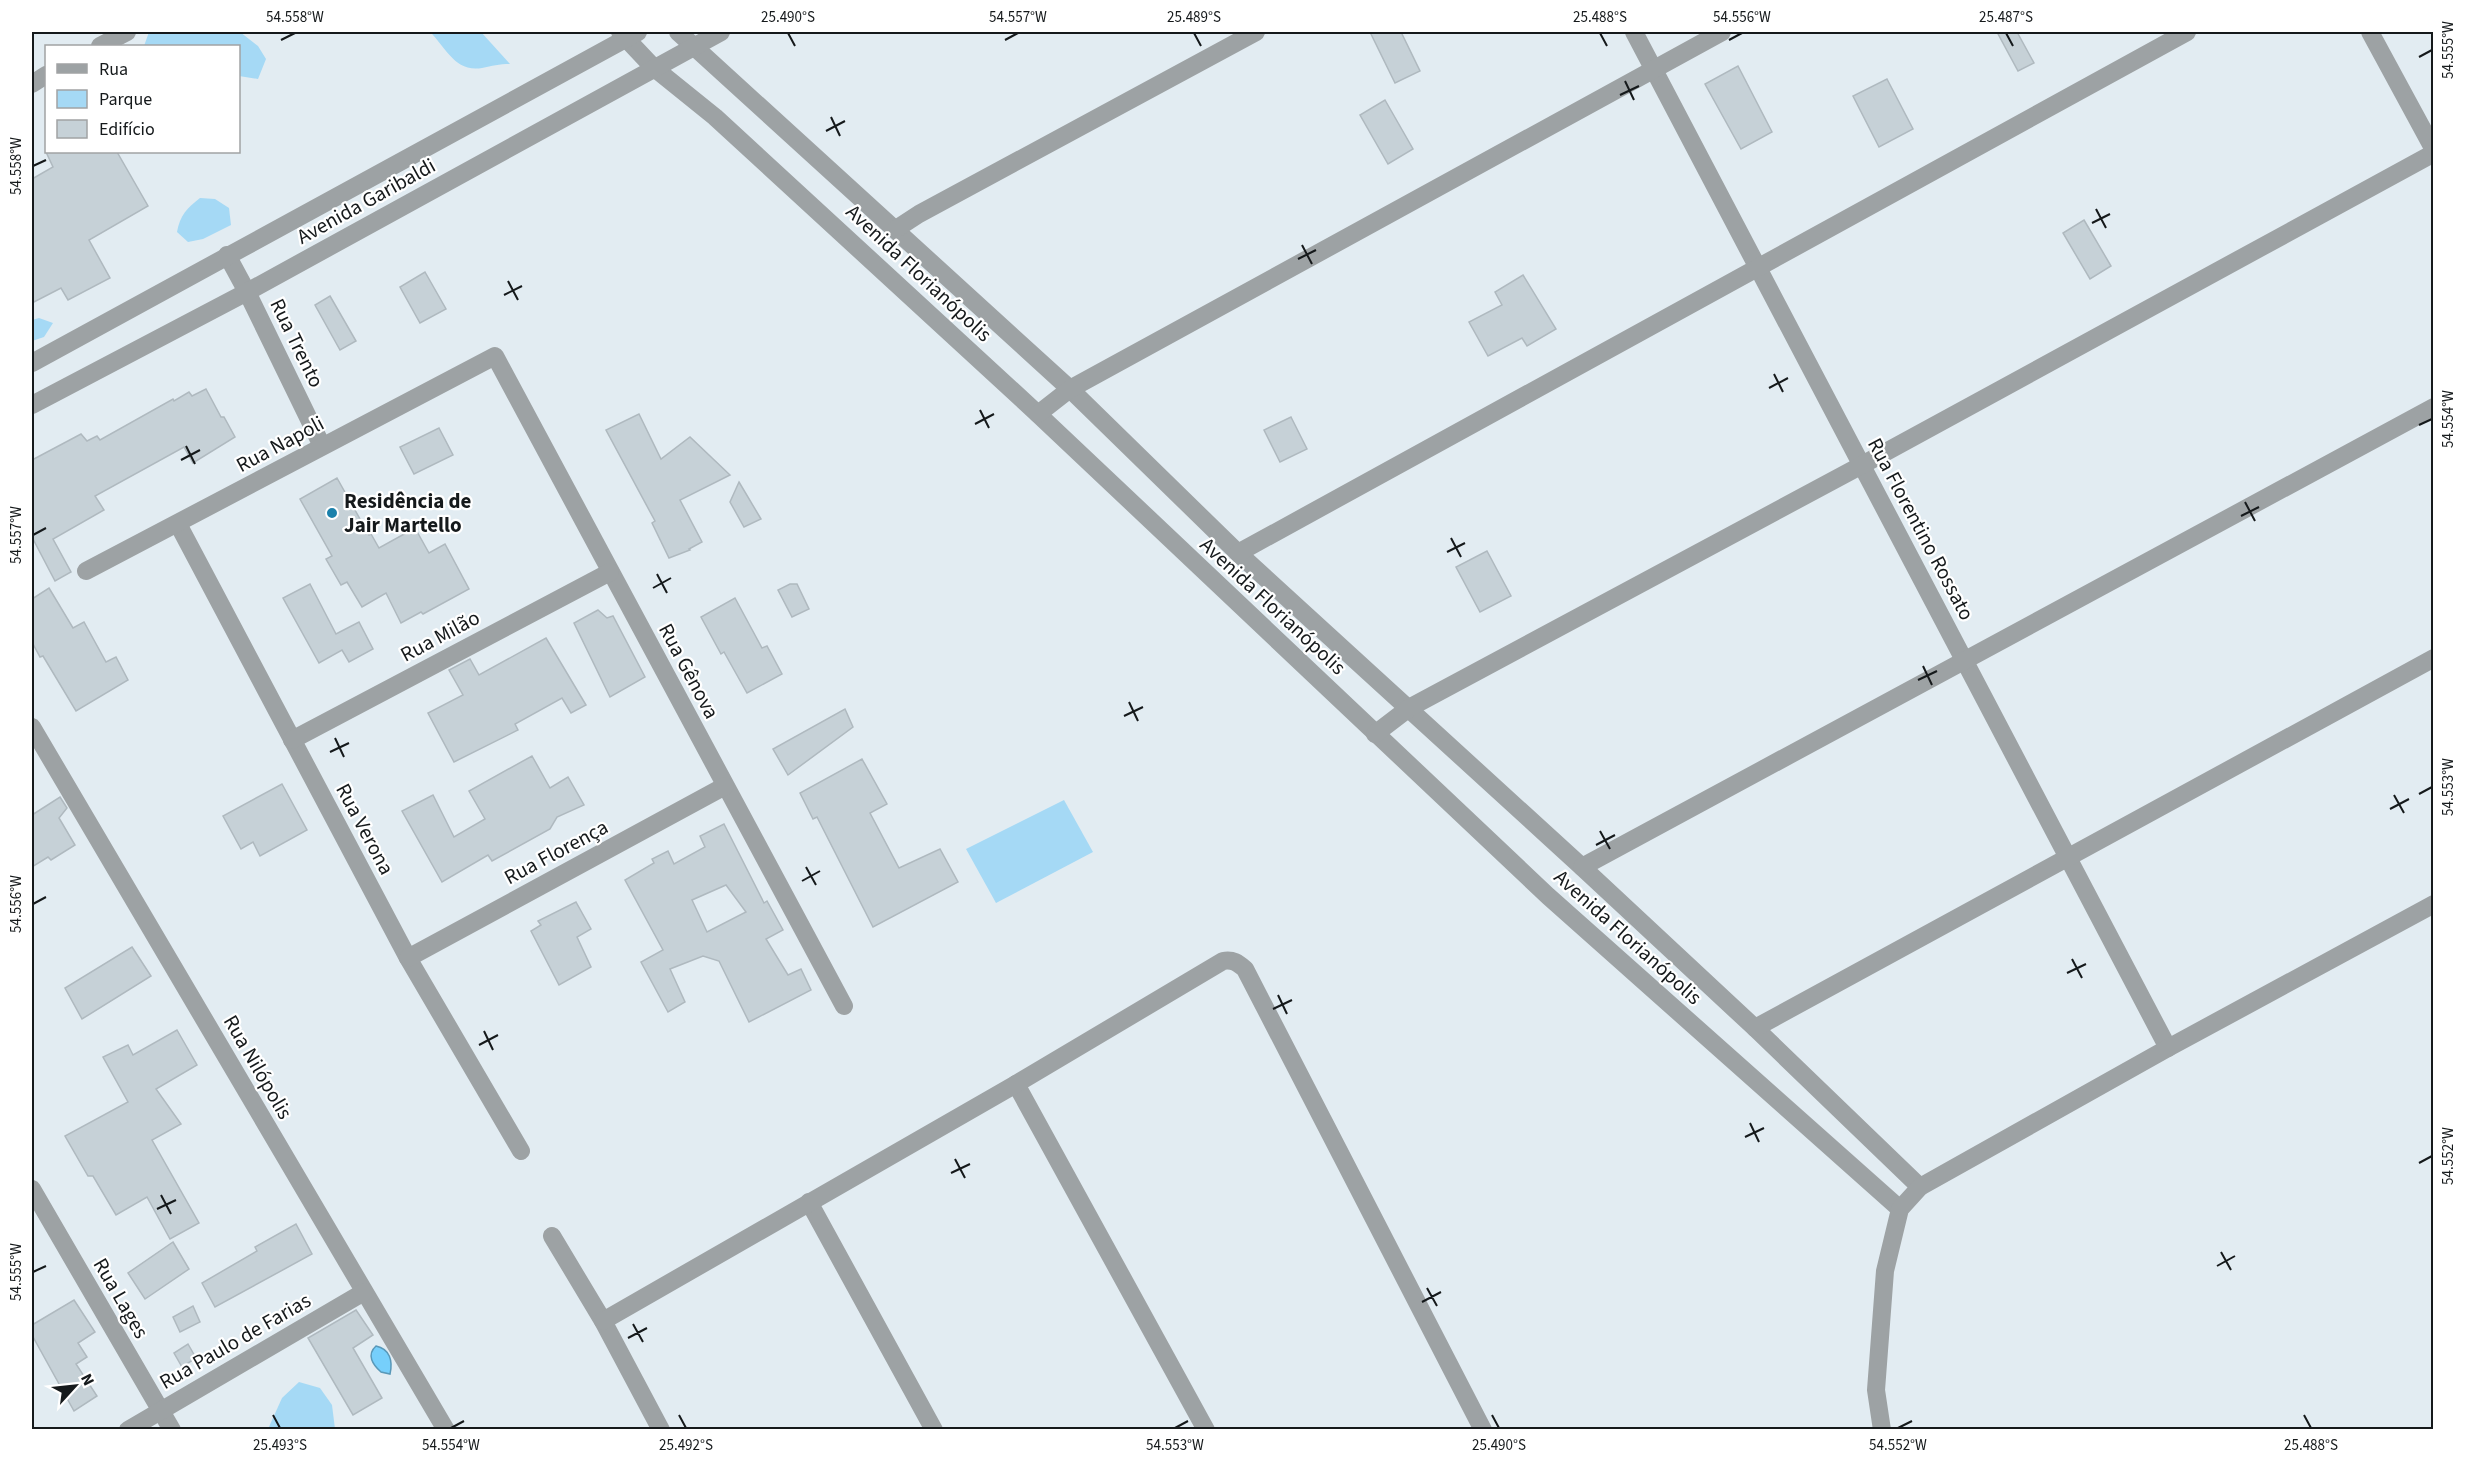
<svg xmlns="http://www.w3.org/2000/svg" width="2465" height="1461" viewBox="0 0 2465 1461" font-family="'Source Sans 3',sans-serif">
	<rect width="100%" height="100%" fill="#e2ecf2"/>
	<!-- green -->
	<g fill="#a5d9f5">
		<path d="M149,32H240L258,46L266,59L258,79L239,76L238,46H144Z"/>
		<path d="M430,32H481L510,64C499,64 492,66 482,68C455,73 445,46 430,32Z"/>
		<path d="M200,198L215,199L229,208L231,225L203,239L188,242L177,232C180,215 187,208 200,198Z"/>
		<path d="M39,318L53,323L44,337L32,341V320Z"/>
		<path d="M1064,800L1093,852L996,903L966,849Z"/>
		<path d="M299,1382L320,1388L332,1405L335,1429H268L282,1398Z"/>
	</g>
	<!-- water -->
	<path fill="#76cffb" stroke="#5998b8" stroke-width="1.5" d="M376,1346C390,1349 393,1361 390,1374L381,1372C373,1365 366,1355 376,1346Z"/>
	<!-- building -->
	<g fill="#c6d1d7" stroke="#afb9bf" stroke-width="1.5" fill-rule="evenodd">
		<path d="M1370,32H1401L1420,71L1395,83Z"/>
		<path d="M1997,32H2017L2034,63L2018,71Z"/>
		<path d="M1738,66L1772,132L1741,149L1705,84Z"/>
		<path d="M1887,79L1913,129L1879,147L1853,96Z"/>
		<path d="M1385,100L1413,149L1388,164L1360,115Z"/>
		<path d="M46,152H117L148,206L89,240L110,278L68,300L61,288L32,303V179L53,167Z"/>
		<path d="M2084,220L2111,266L2090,279L2063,233Z"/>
		<path d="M425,272L446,309L420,323L400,287Z"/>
		<path d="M1523,275L1556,329L1527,346L1522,338L1488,356L1469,322L1502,305L1495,292Z"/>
		<path d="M330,296L356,341L340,350L315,305Z"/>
		<path d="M206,389L221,417H224L235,437L193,463L184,447L95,496L104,510L53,539L71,572L55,581L32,537V460L81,434L87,441L97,436L100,440L173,399L174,401L189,392L192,396Z"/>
		<path d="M639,414L661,459L690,437L730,475L680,500L702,542L689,549L690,550L669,558L652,523L655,521L606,430Z"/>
		<path d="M1291,417L1307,449L1280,462L1264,430Z"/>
		<path d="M439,428L453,455L414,474L400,447Z"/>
		<path d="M337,478L369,535L371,534L379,548L415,528L429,553L445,544L469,589L423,614L421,612L401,623L386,593L362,607L347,582L341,585L326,559L332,556L300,499Z"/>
		<path d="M739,482L761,519L744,527L730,502Z"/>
		<path d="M1487,551L1511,596L1480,612L1456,567Z"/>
		<path d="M310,584L336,634L359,622L373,649L349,662L342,650L319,663L283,598Z"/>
		<path d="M790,584H797L809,609L792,617L778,590Z"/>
		<path d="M49,588L73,628L84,622L106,662L116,657L128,680L76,711L43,656L40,657L32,642V599Z"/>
		<path d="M735,598L762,648L767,646L782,674L747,693L724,652L721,654L701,617Z"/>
		<path d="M598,610L607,618L613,616L645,677L610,697L574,623Z"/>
		<path d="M546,638L586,705L571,713L562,698L515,724L518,730L454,762L428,713L463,695L449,670L470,659L479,675Z"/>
		<path d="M845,709L853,727L788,775L773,749Z"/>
		<path d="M532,756L550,788L568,777L584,805L557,817L550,829L492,861L488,855L442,882L402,811L433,795L454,837L485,819L469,791Z"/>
		<path d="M862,759L887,804L870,813L899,868L940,849L958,882L873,927L817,817L813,819L800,793Z"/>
		<path d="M282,784L307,830L260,856L253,842L241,849L223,816Z"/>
		<path d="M60,797L67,808L59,818L75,845L51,860L48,857L32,867V815Z"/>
		<path d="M724,824L764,903L767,901L783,930L766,939L788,975L801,969L811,990L749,1022L719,961L703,956L670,969L685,1002L668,1012L641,962L663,950L625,880L654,863L652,859L668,851L674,864L705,847L700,836ZM726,885L746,912L707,932L692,900Z"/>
		<path d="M576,902L591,929L577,937L591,967L559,985L531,931L541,925L538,921Z"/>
		<path d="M132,947L151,976L82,1019L65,988Z"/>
		<path d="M177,1030L197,1065L156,1089L181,1124L152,1140L199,1223L170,1239L147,1197L116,1215L93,1176H88L65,1136L128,1102L103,1057L128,1045L133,1055Z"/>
		<path d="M296,1224L312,1254L215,1307L202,1283L257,1251L255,1247Z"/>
		<path d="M173,1242L189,1269L145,1299L128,1273Z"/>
		<path d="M74,1300L95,1332L78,1343L87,1357L76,1364L97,1396L74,1411L32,1335V1325Z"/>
		<path d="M193,1306L200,1322L180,1332L173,1317Z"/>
		<path d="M356,1310L373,1335L353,1348L382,1398L353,1415L308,1338Z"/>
		<path d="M188,1344L196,1358L182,1367L174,1353Z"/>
	</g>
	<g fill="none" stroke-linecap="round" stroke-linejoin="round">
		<!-- minor -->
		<g stroke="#9da2a4" stroke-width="18">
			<path d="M620,32L653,67L715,117L1038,414L1548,896L1900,1209"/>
			<path d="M678,32L1070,389L1238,553L1582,867L1755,1028L1920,1187"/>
			<path d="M1634,32L2168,1048"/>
			<path d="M2370,32L2434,150"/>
			<path d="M100,46L127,32"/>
			<path d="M32,84L46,75"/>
			<path d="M896,229L919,214L1256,32"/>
			<path d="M227,255L247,292L322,446"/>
			<path d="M32,363L638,32"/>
			<path d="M32,405L247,292L721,32"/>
			<path d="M1038,414L1070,389L1722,32"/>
			<path d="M178,524L408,958L521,1151"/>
			<path d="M1238,553L2187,32"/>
			<path d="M86,571L495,356L844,1006"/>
			<path d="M32,727L446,1430"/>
			<path d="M1375,734L1409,708L1862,465L2434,153"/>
			<path d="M292,740L610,572"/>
			<path d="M1582,867L2434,407"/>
			<path d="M408,958L725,786"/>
			<path d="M1755,1028L2434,658"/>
			<path d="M1016,1084L1206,1430"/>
			<path d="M32,1189L172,1430"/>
			<path d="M809,1202L934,1430"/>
			<path d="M552,1236L603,1321L661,1430"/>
			<path d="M603,1321L1016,1084L1223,961C1233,959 1238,963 1245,969L1483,1430"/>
			<path d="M128,1430L364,1292"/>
			<path d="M1882,1430L1876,1390L1885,1271L1900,1209L1920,1187L2168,1048L2434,904"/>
		</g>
	</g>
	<!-- ticks -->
	<path fill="none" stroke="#15191b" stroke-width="2" d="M788,33L795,46M1194,33L1201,46M1600,33L1607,46M2006,33L2013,46M281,40L295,33M1005,40L1018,33M1729,40L1742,33M2419,57L2432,50M1625,81L1634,100M1620,95L1639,86M831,117L840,136M826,131L845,121M33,166L46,160M2096,209L2106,228M2092,223L2110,214M1302,245L1312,264M1298,259L1316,250M508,281L518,300M504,295L522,286M1774,374L1783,392M1769,388L1788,378M980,410L989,428M975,424L994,414M2419,425L2432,419M186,446L195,464M181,460L200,450M2245,502L2255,521M2241,516L2259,507M33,535L46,528M1451,538L1461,557M1447,552L1465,543M657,574L667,593M653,588L671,578M1923,666L1932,685M1918,680L1937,671M1129,702L1138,721M1124,716L1143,707M335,738L344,757M330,752L349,743M2419,794L2432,787M2394,795L2404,813M2390,809L2409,799M1600,831L1610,849M1596,845L1615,835M806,867L816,885M802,881L820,871M33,904L46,897M2072,959L2082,978M2067,973L2086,964M1278,995L1287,1014M1273,1009L1292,1000M484,1031L493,1050M479,1045L498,1035M1750,1123L1759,1142M1745,1137L1764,1128M955,1159L965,1178M2419,1163L2432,1156M951,1173L970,1164M161,1195L171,1214M157,1209L176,1200M2221,1252L2231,1270M2217,1266L2235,1256M33,1272L46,1266M1427,1288L1437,1306M1422,1302L1441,1292M633,1324L643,1342M628,1338L647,1328M273,1415L280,1428M679,1415L686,1428M1492,1415L1499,1428M2304,1415L2311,1428M451,1428L464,1421M1175,1428L1188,1421M1898,1428L1912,1421"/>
	<!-- markers -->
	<circle fill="#1b81ab" stroke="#fff" stroke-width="2" cx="332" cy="513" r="6"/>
	<g text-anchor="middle" stroke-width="4.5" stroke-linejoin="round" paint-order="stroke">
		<!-- street labels -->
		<g font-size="21" fill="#15191b" stroke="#fff">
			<text transform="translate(366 201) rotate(-29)" y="7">Avenida Garibaldi</text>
			<text transform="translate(919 273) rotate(43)" y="7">Avenida Florianópolis</text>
			<text transform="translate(297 343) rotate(64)" y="7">Rua Trento</text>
			<text transform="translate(280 444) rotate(-28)" y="7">Rua Napoli</text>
			<text transform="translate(1921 529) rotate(62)" y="7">Rua Florentino Rossato</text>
			<text transform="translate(1273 606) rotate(43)" y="7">Avenida Florianópolis</text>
			<text transform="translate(440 636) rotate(-28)" y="7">Rua Milão</text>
			<text transform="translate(689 671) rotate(62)" y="7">Rua Gênova</text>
			<text transform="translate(365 829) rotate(62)" y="7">Rua Verona</text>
			<text transform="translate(556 852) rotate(-28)" y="7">Rua Florença</text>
			<text transform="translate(1628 937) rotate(42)" y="7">Avenida Florianópolis</text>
			<text transform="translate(258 1067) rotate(60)" y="7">Rua Nilópolis</text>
			<text transform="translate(121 1298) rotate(60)" y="7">Rua Lages</text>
			<text transform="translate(235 1341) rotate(-30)" y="7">Rua Paulo de Farias</text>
		</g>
		<!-- poi labels -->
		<g font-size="21" font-weight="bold" fill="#15191b" stroke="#fff" text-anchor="start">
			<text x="344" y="508">Residência de<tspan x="344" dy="24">Jair Martello</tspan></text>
		</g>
	</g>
	<!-- border -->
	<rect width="2465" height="1461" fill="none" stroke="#ffffff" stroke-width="66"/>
	<!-- legend -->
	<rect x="45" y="45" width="195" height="108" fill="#ffffff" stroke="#a1a3a4" stroke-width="1.5"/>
	<rect x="57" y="64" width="30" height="9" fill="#9da2a4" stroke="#a1a3a4" stroke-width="1.5"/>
	<text x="99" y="75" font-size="18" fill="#15191b">Rua</text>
	<rect x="57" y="90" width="30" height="18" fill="#a5d9f5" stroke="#a1a3a4" stroke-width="1.5"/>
	<text x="99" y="105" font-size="18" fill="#15191b">Parque</text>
	<rect x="57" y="120" width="30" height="18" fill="#c6d1d7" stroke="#a1a3a4" stroke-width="1.5"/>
	<text x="99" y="135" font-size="18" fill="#15191b">Edifício</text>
	<!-- north arrow -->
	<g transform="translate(75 1386) rotate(63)" stroke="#ffffff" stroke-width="4.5" paint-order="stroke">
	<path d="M0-4.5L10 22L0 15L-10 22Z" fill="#15191b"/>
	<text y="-9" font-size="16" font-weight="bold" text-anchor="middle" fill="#15191b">N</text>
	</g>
	<rect x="33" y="33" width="2399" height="1395" fill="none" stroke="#15191b" stroke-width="2"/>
	<g font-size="15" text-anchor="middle" fill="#15191b">
		<text x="295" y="22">54.558°W</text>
		<text x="788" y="22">25.490°S</text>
		<text x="1018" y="22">54.557°W</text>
		<text x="1194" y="22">25.489°S</text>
		<text x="1600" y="22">25.488°S</text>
		<text x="1742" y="22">54.556°W</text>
		<text x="2006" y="22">25.487°S</text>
		<text transform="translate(2448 50) rotate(-90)" y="5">54.555°W</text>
		<text transform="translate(16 166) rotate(-90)" y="5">54.558°W</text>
		<text transform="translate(2448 419) rotate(-90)" y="5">54.554°W</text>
		<text transform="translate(16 535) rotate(-90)" y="5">54.557°W</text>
		<text transform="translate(2448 787) rotate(-90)" y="5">54.553°W</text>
		<text transform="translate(16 904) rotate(-90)" y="5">54.556°W</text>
		<text transform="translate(2448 1156) rotate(-90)" y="5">54.552°W</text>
		<text transform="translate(16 1272) rotate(-90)" y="5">54.555°W</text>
		<text x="280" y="1450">25.493°S</text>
		<text x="451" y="1450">54.554°W</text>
		<text x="686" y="1450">25.492°S</text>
		<text x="1175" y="1450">54.553°W</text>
		<text x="1499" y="1450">25.490°S</text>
		<text x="1898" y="1450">54.552°W</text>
		<text x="2311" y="1450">25.488°S</text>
	</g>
</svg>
